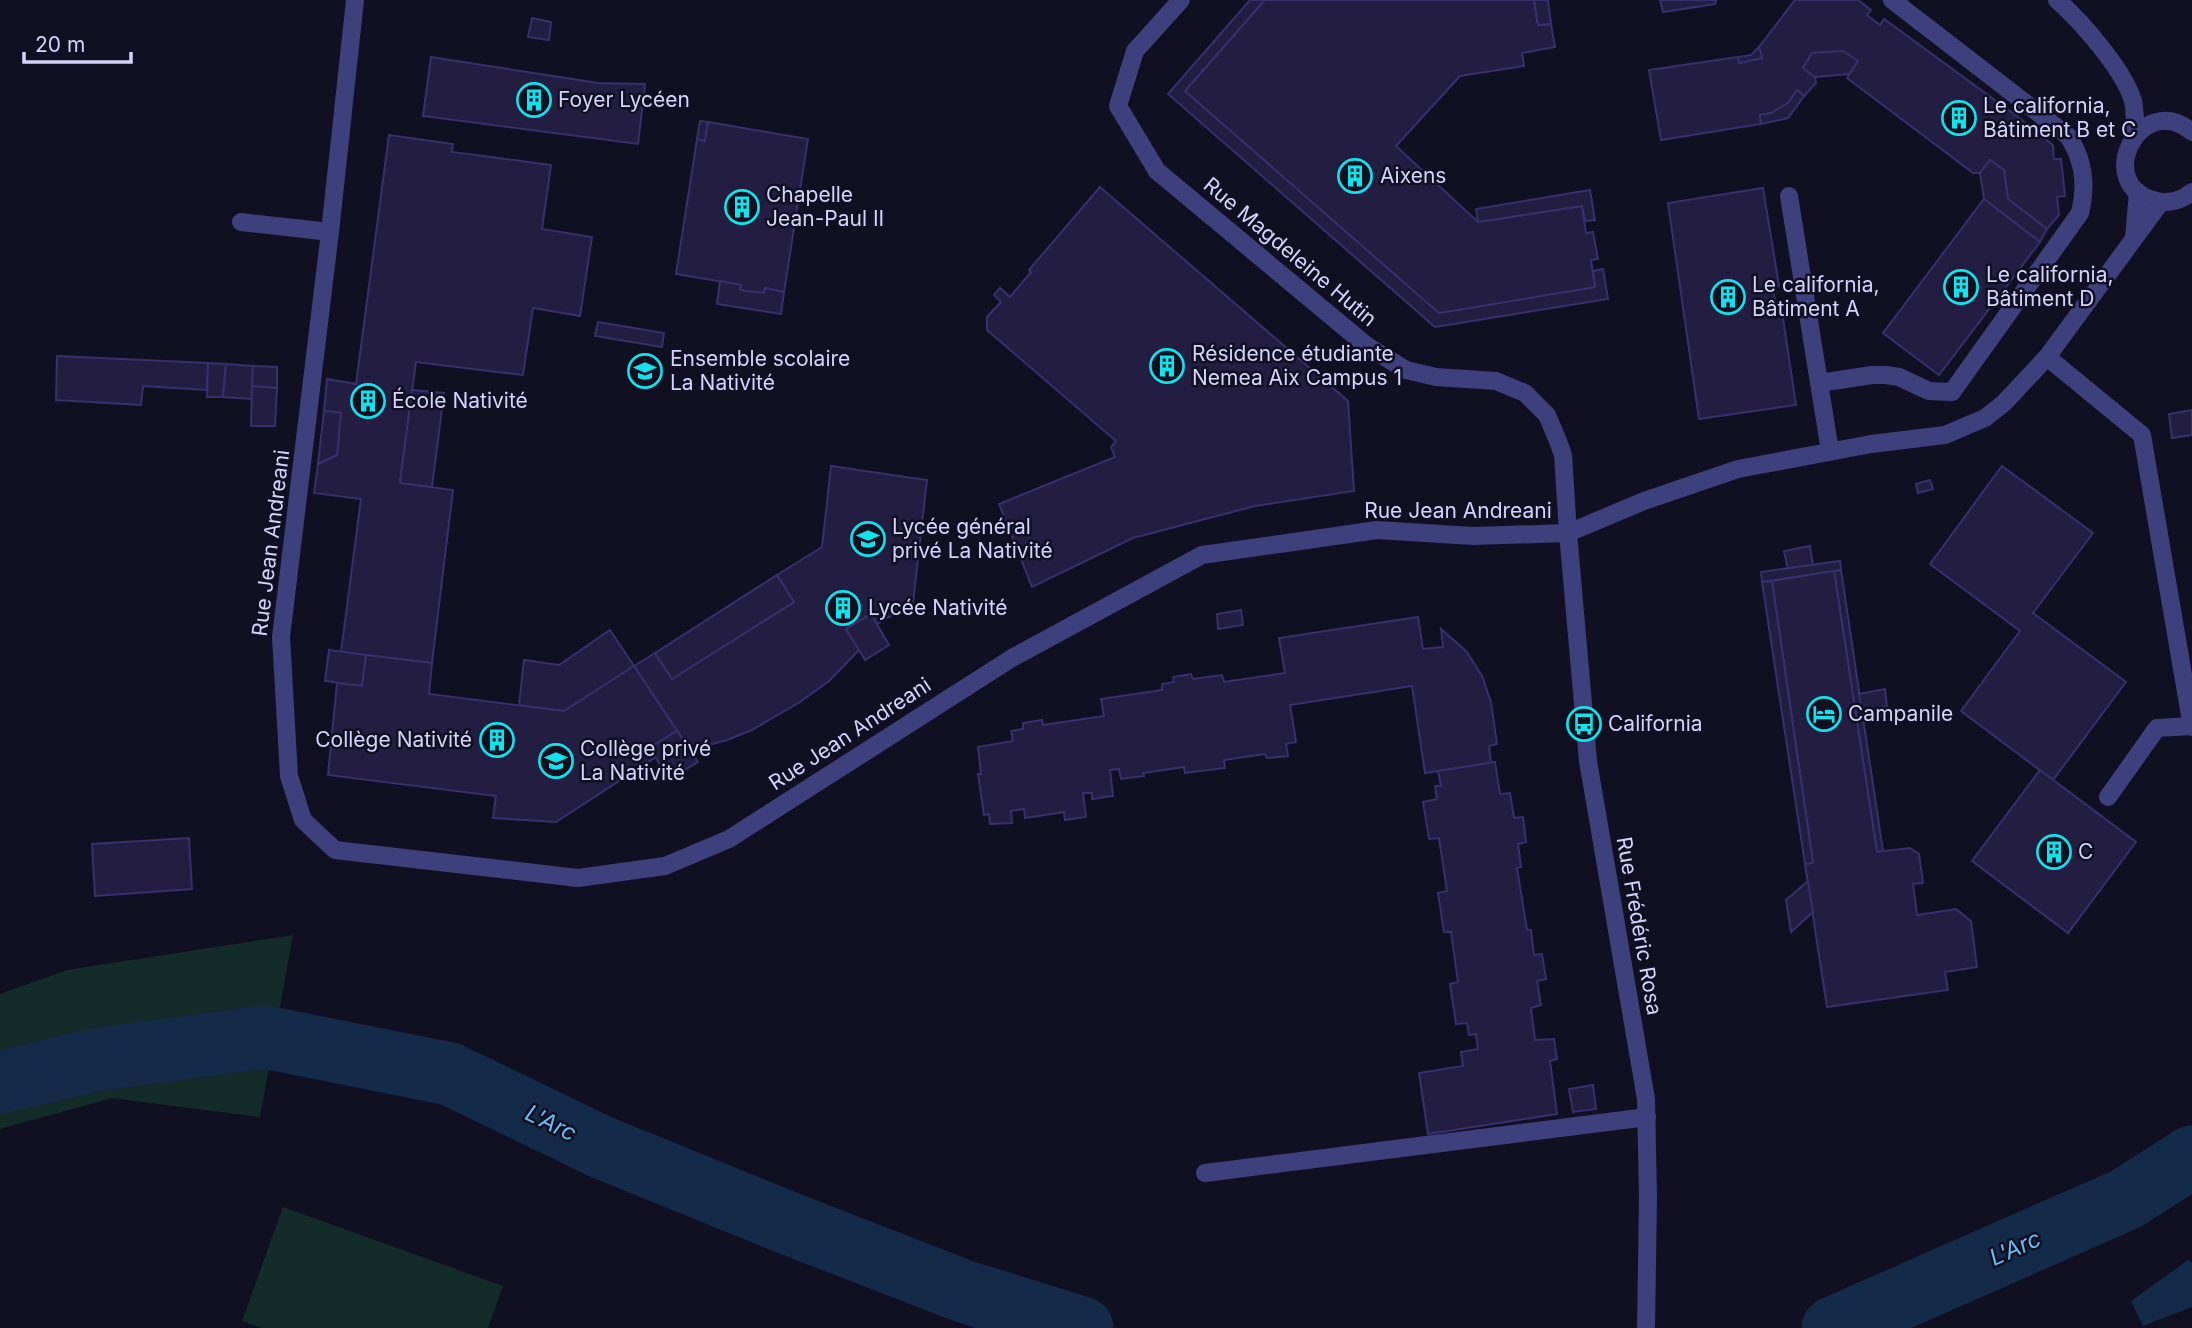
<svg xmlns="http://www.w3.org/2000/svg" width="2192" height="1328" viewBox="0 0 2192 1328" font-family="Inter,sans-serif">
	<rect width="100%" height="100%" fill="#110f22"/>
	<!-- green -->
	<g fill="#132b29">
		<path d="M293,935L260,1117L112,1098L0,1129V994L67,970Z"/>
		<path d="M283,1207L503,1286L488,1328H262L242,1321Z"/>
	</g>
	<!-- water -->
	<path fill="#132b48" d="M2188,1260L2192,1262V1307L2143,1326L2131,1301Z"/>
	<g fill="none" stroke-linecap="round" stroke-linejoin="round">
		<!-- river -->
		<g stroke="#132b48" stroke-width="63">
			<path d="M0,1082L99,1059L265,1037L450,1074L601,1147L793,1225L963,1291L1082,1328"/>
			<path d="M1833,1328L2126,1199L2192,1157"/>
		</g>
	</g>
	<!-- building -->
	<g fill="#221d41" stroke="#38306c" stroke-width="2">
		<path d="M1250,0H1265L1185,91L1439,313L1595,287L1593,271L1603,269L1608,299L1435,327L1168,94Z"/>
		<path d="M1265,0H1534L1538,25L1551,24L1555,47L1522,53L1524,66L1460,76L1396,146L1478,222L1582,206L1586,233L1593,232L1598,259L1591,260L1595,287L1439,313L1185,91Z"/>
		<path d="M1534,0H1548L1551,24L1538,25Z"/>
		<path d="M1660,0H1716L1715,4L1663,12Z"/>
		<path d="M1795,0H1858L1871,10L1867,15L1880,25L1884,19L2022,120L2017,127L2030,137L2034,131L2053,145L2054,159H2061L2065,196L2057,197L2059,215L2047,229L2008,199L2004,170L1990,160L1980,173H1973L1847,78L1858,61L1843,51L1812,53L1803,68L1815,77L1816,83L1804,96L1797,90L1788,103L1771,113L1760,115L1761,124L1661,140L1649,70L1738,57L1739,63L1762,58L1759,47Z"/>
		<path d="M532,18L551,22L549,40L528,37Z"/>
		<path d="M1759,47L1762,58L1739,63L1738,57L1751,55Z"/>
		<path d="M1843,51L1858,61L1849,74L1815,77L1803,68L1812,53Z"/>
		<path d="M431,57L598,83L645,84L638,144L423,116Z"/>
		<path d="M1797,90L1804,96L1788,118L1761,124L1760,115L1771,113L1788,103Z"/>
		<path d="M2022,120L2034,131L2030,137L2017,127Z"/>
		<path d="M700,121L708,122L705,141L697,139Z"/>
		<path d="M708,122L808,139L784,292L765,288L764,293L744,291L740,289L741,285L676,274L697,139L705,141Z"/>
		<path d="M389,135L453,144L452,152L551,165L542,229L592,237L580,316L533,308L523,375L416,362L400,483L453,490L432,663L341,652L361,499L314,493L318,464L337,455L341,413L324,411L327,379L356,384Z"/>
		<path d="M1990,160L2004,170L2008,199L2047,229L2040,242L1984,199L1980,173Z"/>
		<path d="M1100,187L1348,401L1354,491L1255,506L1133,538L1032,587L999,504L1115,457L1111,447L1116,441L987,330V317L1001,302L994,295L1000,288L1010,297L1031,272L1029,270Z"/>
		<path d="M1763,188L1779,286L1773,288L1776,306L1781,305L1796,405L1699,419L1668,203Z"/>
		<path d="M1590,190L1595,220L1585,221L1582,206L1478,222L1476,209Z"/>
		<path d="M1984,199L2040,242L1939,375L1883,333Z"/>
		<path d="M720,281L741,285L740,289L744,291L764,293L765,288L784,292L781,314L717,304Z"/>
		<path d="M598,322L664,333L662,347L595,336Z"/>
		<path d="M57,356L208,363L207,390L143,386L141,405L56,400Z"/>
		<path d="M208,363L226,364L223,397H207Z"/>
		<path d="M226,364L253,366L252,399L223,397Z"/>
		<path d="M253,366L277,367V388L252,386Z"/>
		<path d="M252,386L277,388L275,426H251Z"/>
		<path d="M412,390L444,393L432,487L400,483Z"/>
		<path d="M2192,410V435L2172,438L2169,414Z"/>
		<path d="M324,411L341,413L337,455L318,464Z"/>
		<path d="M831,466L927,480L913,603L877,624L871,614L846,629L859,650L829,681L800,702L752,730L727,740L690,750L634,666L655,653L672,679L794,602L777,575L822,547Z"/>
		<path d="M2002,466L2093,533L2033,613L2126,682L2053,780L1961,711L2020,631L1930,564Z"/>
		<path d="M1930,480L1933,489L1918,493L1916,484Z"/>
		<path d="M1810,546L1813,565L1788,569L1784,551Z"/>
		<path d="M1840,561L1841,570L1762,582L1761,572Z"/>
		<path d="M1841,570L1862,711L1883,851L1877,852L1834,571Z"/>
		<path d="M1834,571L1877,852L1910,848L1919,854L1923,883L1913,884L1917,915L1956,909L1971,921L1977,967L1945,972L1948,990L1827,1007L1805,864L1813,863L1772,581Z"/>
		<path d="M777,575L794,602L672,679L655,653Z"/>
		<path d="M1772,581L1813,863L1805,864L1762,582Z"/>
		<path d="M1241,610L1243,625L1218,629L1217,614Z"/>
		<path d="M871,614L889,645L865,660L846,629Z"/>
		<path d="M1418,617L1423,649L1443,647L1441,629L1466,651L1482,676L1491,702L1497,744L1489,746L1491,763L1425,773L1412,686L1290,705L1296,742L1286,744L1288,756L1267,758L1265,754L1224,760L1225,768L1185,773L1184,767L1143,773L1144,776L1121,779L1119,769L1110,770L1113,796L1092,799V793H1083L1086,817L1065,820L1064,812L1025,818L1024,809L1011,811L1012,823L990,824L989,814L984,815L978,774H981L978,747L1013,741L1011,731L1023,729V723L1042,720L1043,725L1104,716L1101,699L1162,690V684L1174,682L1173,677L1191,674L1193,679L1222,675L1224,682L1285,673L1279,638Z"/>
		<path d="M610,630L634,666L564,711L519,705L524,660L559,665Z"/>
		<path d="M329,650L366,655L362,686L325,681Z"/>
		<path d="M366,655L432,663L429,694L564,711L634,666L677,731L649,748L656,757L556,822L493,818L496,796L328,775L337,683L362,686Z"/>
		<path d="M1885,689L1887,707L1862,711L1859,694Z"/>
		<path d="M677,731L698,762L670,779L649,748Z"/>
		<path d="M1495,762L1500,794L1510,793L1514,818L1523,817L1526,842L1518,844L1521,867L1517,868L1527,930H1531L1534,955L1542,954L1546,979L1537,981L1541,1005L1531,1008L1535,1040L1554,1039L1557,1059L1550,1061L1557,1114L1428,1134L1419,1073L1463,1066L1461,1052L1478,1049L1476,1034L1469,1035L1467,1023L1456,1024L1450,984L1458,982L1451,932H1444L1438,893L1447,891L1439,838L1429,839L1423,802L1437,799L1435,786H1441L1438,771Z"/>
		<path d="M2040,770L2136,842L2068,933L1972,861Z"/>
		<path d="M189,838L192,889L95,896L92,844Z"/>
		<path d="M1808,881L1813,912L1791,932L1786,900Z"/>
		<path d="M1593,1085L1596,1109L1573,1112L1569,1089Z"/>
	</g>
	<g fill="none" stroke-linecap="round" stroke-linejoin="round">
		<!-- minor -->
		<g stroke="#3e407d" stroke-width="18">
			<path d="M355,0L330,232L281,637L289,776L303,820L335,850L578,878L665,866L729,839L1012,658L1202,555L1377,530L1473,536L1568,533L1644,501L1738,469L1871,444L1945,435L1985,418L2004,403L2047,357L2161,202"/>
			<path d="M1181,0L1135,51L1118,106L1157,171L1367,346L1406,370L1436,377L1496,381L1525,393L1547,415L1558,441L1563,455L1568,533L1588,761L1646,1099L1648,1198L1646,1328"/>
			<path d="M2057,0C2081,21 2124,70 2133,101C2135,111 2135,124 2136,134"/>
			<path d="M2192,132C2140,88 2091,187 2157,201C2169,204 2182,200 2192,192"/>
			<path d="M1789,196L1830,451"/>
			<path d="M241,222L330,232"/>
			<path d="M2134,238L2138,192"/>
			<path d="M2047,357L2142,435L2192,727"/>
			<path d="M1819,383L1872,375H1886L1899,377L1929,391L1952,392L2080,213C2087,185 2084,160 2068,136L1892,0"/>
			<path d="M2108,797L2157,728L2192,726"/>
			<path d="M1205,1173L1647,1117"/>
		</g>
	</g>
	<!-- icons -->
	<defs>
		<g id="building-ring" transform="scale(1.75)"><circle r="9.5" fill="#110f22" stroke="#11e3ea" stroke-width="1.5"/><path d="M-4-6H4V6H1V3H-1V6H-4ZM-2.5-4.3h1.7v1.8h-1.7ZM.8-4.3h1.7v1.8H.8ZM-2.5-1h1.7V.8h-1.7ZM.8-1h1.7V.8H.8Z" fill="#11e3ea"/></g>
		<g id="school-ring" transform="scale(1.75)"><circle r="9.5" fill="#110f22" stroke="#11e3ea" stroke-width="1.5"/><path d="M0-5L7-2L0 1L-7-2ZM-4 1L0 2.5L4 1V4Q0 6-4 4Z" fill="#11e3ea"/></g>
		<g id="hotel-ring" transform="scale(1.75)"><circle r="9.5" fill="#110f22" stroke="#11e3ea" stroke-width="1.5"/><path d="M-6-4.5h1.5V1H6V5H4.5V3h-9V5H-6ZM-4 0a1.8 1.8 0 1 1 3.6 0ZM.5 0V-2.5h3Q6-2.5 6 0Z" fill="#11e3ea"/></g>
		<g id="bus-ring" transform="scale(1.75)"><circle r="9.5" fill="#110f22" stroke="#11e3ea" stroke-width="1.5"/><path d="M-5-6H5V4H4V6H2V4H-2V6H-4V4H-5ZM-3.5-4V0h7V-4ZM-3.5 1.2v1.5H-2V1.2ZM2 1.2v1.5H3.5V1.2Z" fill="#11e3ea"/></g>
	</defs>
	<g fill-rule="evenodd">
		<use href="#building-ring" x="534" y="100"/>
		<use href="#building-ring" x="1959" y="118"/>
		<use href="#building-ring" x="1355" y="176"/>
		<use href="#building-ring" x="742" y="207"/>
		<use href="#building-ring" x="1961" y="287"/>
		<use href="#building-ring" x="1728" y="297"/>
		<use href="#building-ring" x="1167" y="366"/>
		<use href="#school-ring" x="645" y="371"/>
		<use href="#building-ring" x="368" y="401"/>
		<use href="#school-ring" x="868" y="539"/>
		<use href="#building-ring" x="843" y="608"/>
		<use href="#hotel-ring" x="1824" y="714"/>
		<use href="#bus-ring" x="1584" y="724"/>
		<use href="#building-ring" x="497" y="740"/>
		<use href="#school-ring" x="556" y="761"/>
		<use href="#building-ring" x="2054" y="852"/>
	</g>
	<g text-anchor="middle" stroke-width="5" stroke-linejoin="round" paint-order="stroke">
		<!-- poi labels -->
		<g font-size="21" fill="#d5d3fc" stroke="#110f22" text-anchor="start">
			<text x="558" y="107">Foyer Lycéen</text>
			<text x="1983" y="113">Le california,<tspan x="1983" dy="24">Bâtiment B et C</tspan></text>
			<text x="1380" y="183">Aixens</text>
			<text x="766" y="202">Chapelle<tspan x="766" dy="24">Jean-Paul II</tspan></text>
			<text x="1986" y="282">Le california,<tspan x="1986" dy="24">Bâtiment D</tspan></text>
			<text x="1752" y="292">Le california,<tspan x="1752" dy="24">Bâtiment A</tspan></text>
			<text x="1192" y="361">Résidence étudiante<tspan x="1192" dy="24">Nemea Aix Campus 1</tspan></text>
			<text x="670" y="366">Ensemble scolaire<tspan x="670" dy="24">La Nativité</tspan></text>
			<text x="392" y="408">École Nativité</text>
			<text x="892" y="534">Lycée général<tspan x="892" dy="24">privé La Nativité</tspan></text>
			<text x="868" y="615">Lycée Nativité</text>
			<text x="1848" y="721">Campanile</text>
			<text x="1608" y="731">California</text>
			<text x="472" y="747" text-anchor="end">Collège Nativité</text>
			<text x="580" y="756">Collège privé<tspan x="580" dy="24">La Nativité</tspan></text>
			<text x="2078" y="859">C</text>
		</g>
		<!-- street labels -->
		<g font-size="21" fill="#d5d3fc" stroke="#110f22">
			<text transform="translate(1290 252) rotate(40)" y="7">Rue Magdeleine Hutin</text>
			<text x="1458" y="518">Rue Jean Andreani</text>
			<text transform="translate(271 543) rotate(-83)" y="7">Rue Jean Andreani</text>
			<text transform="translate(850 734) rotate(-33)" y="7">Rue Jean Andreani</text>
			<text transform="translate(1639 926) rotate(80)" y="7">Rue Frédéric Rosa</text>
		</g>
		<!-- water labels -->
		<g font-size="23" font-style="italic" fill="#69bdf4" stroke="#110f22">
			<text transform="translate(551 1123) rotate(26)" y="8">L'Arc</text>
			<text transform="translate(2015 1248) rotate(-24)" y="8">L'Arc</text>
		</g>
	</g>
	<!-- scale -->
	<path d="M24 52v10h107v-10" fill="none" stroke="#d5d3fc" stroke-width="3.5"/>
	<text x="35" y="52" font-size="21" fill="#d5d3fc" stroke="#110f22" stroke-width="5" paint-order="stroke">20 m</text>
</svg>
